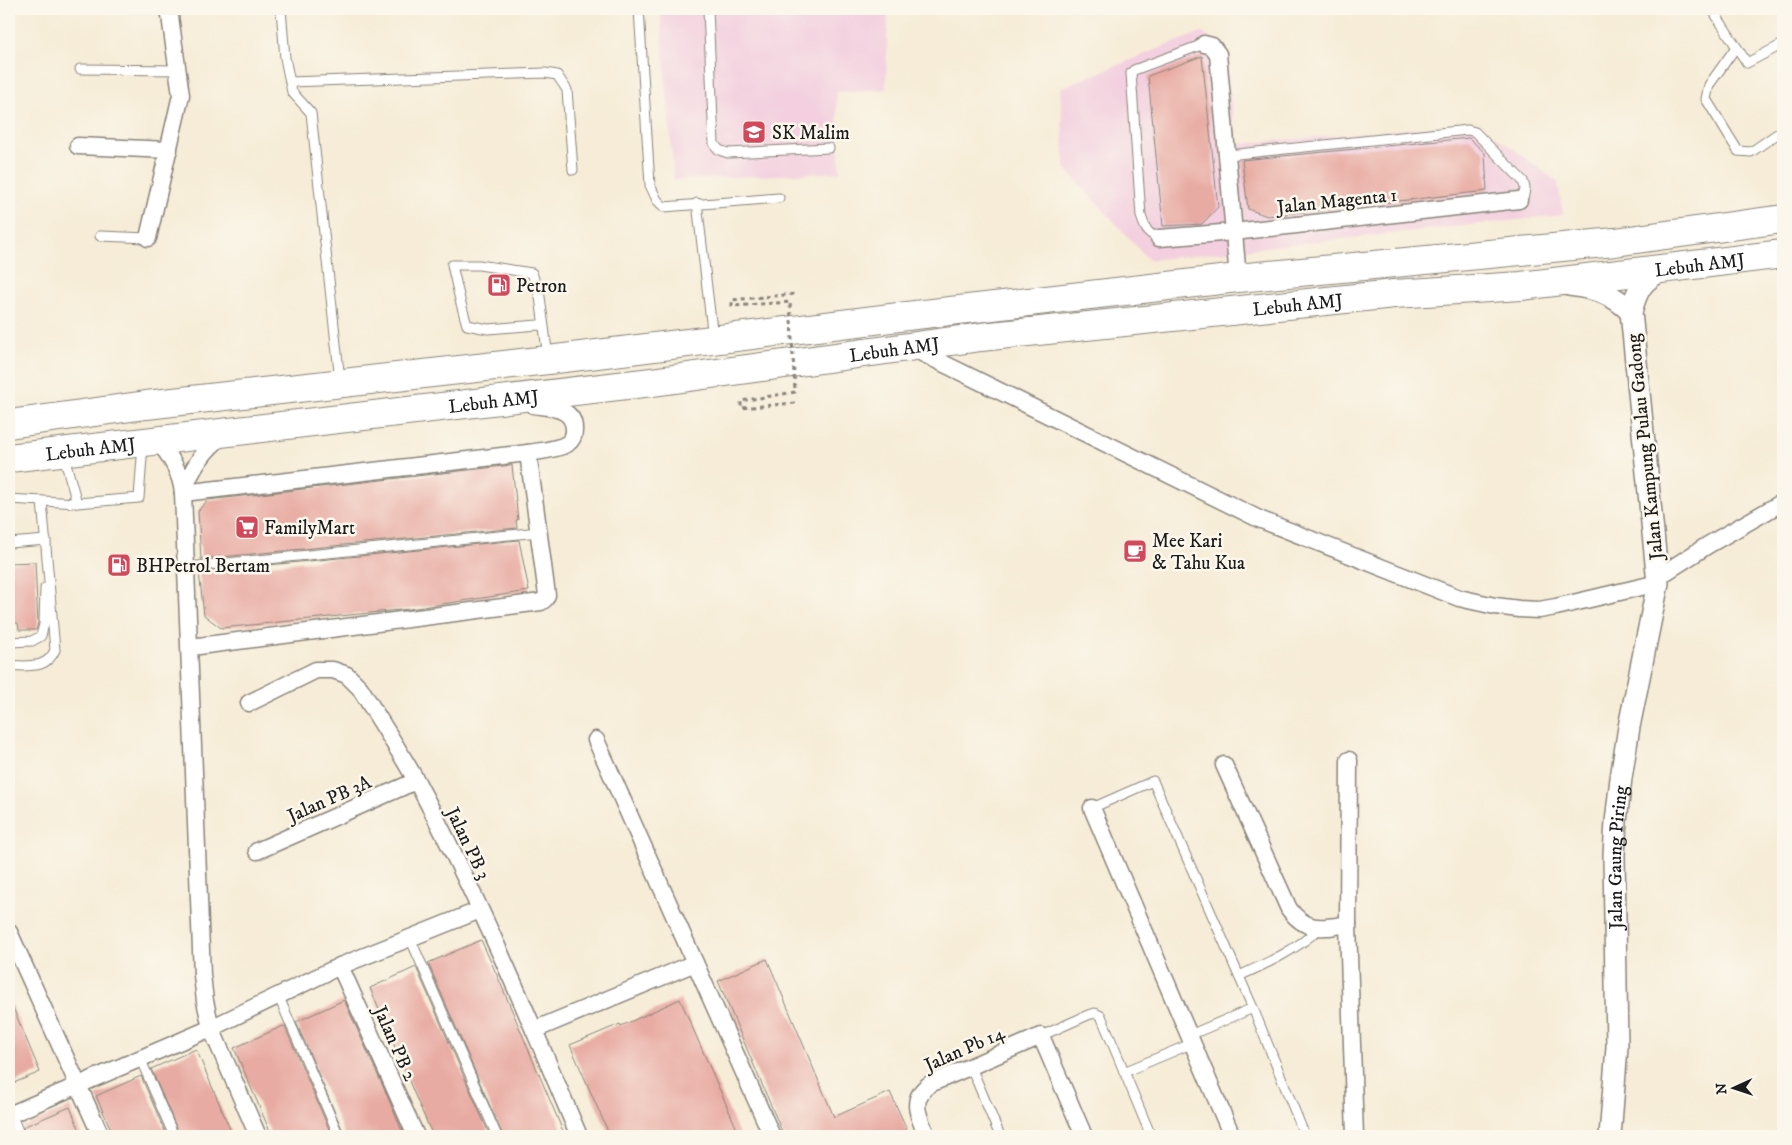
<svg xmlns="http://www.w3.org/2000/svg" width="1792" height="1145" viewBox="0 0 1792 1145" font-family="'IM FELL DW Pica',serif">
	<rect width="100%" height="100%" fill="#fbf7ec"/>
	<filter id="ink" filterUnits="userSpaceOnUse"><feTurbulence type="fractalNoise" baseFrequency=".02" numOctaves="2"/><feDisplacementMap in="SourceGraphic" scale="10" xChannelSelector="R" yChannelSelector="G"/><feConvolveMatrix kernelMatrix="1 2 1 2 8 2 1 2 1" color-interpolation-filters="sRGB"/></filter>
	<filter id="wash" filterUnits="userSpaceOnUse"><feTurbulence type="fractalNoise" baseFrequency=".0096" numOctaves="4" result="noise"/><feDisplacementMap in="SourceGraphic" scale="20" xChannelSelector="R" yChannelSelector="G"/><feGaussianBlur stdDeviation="1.12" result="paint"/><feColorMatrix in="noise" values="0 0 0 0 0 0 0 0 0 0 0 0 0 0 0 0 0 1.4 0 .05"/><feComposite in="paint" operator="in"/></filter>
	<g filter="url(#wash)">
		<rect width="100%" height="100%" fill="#f6ecd7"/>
		<!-- built -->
		<g fill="#f3cfdf">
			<path d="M660,9H888L886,89L836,92L840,172L674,180Z"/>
			<path d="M1201,32L1224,47L1237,144L1478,123L1558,182L1563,215L1149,260L1065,168L1060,88Z"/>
		</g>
		<g id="blocks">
			<!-- building -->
			<g fill="#e8aba3">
				<path d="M1202,56L1218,207L1202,224L1163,226L1148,76Z"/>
				<path d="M1469,138L1485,153L1487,191L1267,216L1248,209L1242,160Z"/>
				<path d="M512,465L518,520H516L517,528L201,559L198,511L208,500Z"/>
				<path d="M519,540L529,591L409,609L221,628L204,615L199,572Z"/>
				<path d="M35,562L38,623L36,630H19L18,623H9V563Z"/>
				<path d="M481,940L500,982L565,1136H503L428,963Z"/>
				<path d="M767,959L834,1117L890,1092L910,1136H784L718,981Z"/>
				<path d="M416,967L490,1136H433L414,1093L370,988Z"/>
				<path d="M9,998L40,1072L9,1085Z"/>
				<path d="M680,999L740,1136H610L570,1045L620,1024L621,1026Z"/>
				<path d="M344,1000L386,1093L404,1136H345L296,1022Z"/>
				<path d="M283,1026L285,1027L332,1136H272L234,1048Z"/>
				<path d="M196,1049L233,1136H180L151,1069Z"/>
				<path d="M141,1076L167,1136H114L96,1096Z"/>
				<path d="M70,1107L82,1136H26L23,1127Z"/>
			</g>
		</g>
	</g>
	<g filter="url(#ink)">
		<use href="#blocks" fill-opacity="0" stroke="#89847a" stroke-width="1"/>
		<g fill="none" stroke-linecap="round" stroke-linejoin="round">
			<!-- service casing -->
			<g stroke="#89847a" stroke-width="11">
				<g id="service">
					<path d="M281,9L285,58L292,92L311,113L340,381"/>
					<path d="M639,9L650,185L657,200L664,207L779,198"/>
					<path d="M708,9L714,144L719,150L728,153L829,148"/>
					<path d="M1712,9L1747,63L1783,44"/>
					<path d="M1736,47L1709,85L1706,99L1738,151L1751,152L1783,130"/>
					<path d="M80,69L178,70"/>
					<path d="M290,82L545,73L557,75L567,90L573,170"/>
					<path d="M1228,155L1468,130L1475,132L1523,181L1525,188L1524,195L1519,200"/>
					<path d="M697,203L713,338"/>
					<path d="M100,236L148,238"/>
					<path d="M1159,238C1147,234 1145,228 1141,216L1131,73L1134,70L1204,44"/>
					<path d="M544,327L540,297L532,273L479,265H452L460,300L467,325L488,329L538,325L544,327L548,358"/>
					<path d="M63,453L77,503L139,498L143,444"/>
					<path d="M9,499L77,503"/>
					<path d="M9,543L46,540V545"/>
					<path d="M187,567L539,532"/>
					<path d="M9,642L32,641L41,636L44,624L45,588"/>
					<path d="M9,666C29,665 46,670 55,650L42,501"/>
					<path d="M1092,808L1153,781L1253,1008L1305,1136"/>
					<path d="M410,938L497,1136"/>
					<path d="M1239,976C1268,963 1296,950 1320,928"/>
					<path d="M278,995L339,1136"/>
					<path d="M1190,1035L1253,1008"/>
					<path d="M1041,1036L1088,1015L1095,1013L1101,1016L1151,1136"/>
					<path d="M140,1058L174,1136"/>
					<path d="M971,1067L1000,1136"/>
					<path d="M1124,1072L1193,1043"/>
					<path d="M10,1111L20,1136"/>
				</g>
			</g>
			<!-- minor casing -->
			<g stroke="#89847a" stroke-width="19">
				<g id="minor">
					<path d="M1204,44L1212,46L1218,54L1238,278"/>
					<path d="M78,146L169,150"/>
					<path d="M148,238L181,95L169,9"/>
					<path d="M1159,238L1234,232L1519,200"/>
					<path d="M912,348L1259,519L1459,598L1495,606L1519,609L1539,610L1556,607L1658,583"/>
					<path d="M157,440C170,455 181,473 183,493L202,975L205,1001L211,1028L258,1136"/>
					<path d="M183,493L528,453C540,451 556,450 567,444C571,441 574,436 574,431C575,407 550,408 533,405"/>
					<path d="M183,493C191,469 203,450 224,435"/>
					<path d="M1658,577L1708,545L1783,502"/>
					<path d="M191,647L541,602L545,599L547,595L528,453"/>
					<path d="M249,703L316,670H333L347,675L360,688C379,719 399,750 417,782C478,897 529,1017 579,1136"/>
					<path d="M596,740L772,1136"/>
					<path d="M1349,760L1348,924L1355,1136"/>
					<path d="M1224,765L1289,909C1307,933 1322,928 1348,924"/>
					<path d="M1092,808L1232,1136"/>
					<path d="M257,851L416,781"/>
					<path d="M9,932L101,1136"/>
					<path d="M340,966L416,1136"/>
					<path d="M534,1030L695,963"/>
					<path d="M9,1115L211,1028L340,966L480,910"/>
					<path d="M927,1136C919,1117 908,1099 930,1084L1041,1036L1084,1136"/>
				</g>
			</g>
			<!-- tertiary casing -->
			<g stroke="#89847a" stroke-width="24">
				<g id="tertiary">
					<path d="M1569,285C1594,288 1613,293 1631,312"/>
					<path id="s1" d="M1610,1136L1617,1047L1614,855L1616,822L1621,778L1629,727L1658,583L1631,312C1637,289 1642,280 1664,269"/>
				</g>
			</g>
			<!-- trunk casing -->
			<g stroke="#89847a" stroke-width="30">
				<g id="trunk">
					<path d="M9,424L146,405L548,360L915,315L1238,278L1615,242L1783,219"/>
					<path id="s2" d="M9,458L652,382L981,337L1394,294L1521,286L1783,254"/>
				</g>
			</g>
			<!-- service -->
			<use href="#service" stroke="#fff" stroke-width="9"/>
			<!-- minor -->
			<use href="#minor" stroke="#fff" stroke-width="16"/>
			<!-- tertiary -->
			<use href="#tertiary" stroke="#fff" stroke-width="21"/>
			<!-- trunk -->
			<use href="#trunk" stroke="#fff" stroke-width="28"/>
			<!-- path-bridge -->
			<path stroke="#89847a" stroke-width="3" stroke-dasharray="4 4" stroke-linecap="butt" d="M795,403L741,408V401L795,392L790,302L732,306V300L795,294"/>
		</g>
	</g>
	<!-- icons -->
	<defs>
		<g id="school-square" transform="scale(1.25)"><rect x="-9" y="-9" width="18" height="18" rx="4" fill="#d1495b" stroke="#fbf7ec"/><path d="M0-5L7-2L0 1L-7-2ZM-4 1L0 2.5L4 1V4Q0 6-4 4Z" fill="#fff"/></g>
		<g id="fuel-square" transform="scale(1.25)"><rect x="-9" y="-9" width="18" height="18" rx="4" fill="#d1495b" stroke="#fbf7ec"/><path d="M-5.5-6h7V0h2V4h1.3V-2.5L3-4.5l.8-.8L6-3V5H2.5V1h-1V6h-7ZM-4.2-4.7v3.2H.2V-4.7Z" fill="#fff"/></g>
		<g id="supermarket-square" transform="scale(1.25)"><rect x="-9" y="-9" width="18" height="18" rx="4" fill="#d1495b" stroke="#fbf7ec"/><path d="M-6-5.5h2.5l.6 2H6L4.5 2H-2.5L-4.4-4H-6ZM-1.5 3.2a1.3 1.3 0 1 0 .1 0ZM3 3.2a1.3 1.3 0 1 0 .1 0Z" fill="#fff"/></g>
		<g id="cafe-square" transform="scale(1.25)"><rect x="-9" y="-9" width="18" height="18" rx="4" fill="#d1495b" stroke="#fbf7ec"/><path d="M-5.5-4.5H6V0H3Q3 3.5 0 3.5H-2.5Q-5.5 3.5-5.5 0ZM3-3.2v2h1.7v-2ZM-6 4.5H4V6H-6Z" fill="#fff"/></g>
	</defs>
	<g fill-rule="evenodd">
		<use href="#school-square" x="754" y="132"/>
		<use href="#fuel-square" x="499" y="285"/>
		<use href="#supermarket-square" x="247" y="527"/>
		<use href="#cafe-square" x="1135" y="551"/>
		<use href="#fuel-square" x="119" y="565"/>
	</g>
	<g text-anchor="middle" stroke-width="5" stroke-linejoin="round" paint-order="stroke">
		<!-- poi labels -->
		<g font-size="19" fill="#1c1c1c" stroke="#fbf7ec" text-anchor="start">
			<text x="772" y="139">SK Malim</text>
			<text x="516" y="292">Petron</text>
			<text x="264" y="534">FamilyMart</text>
			<text x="1152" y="547">Mee Kari<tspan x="1152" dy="22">&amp; Tahu Kua</tspan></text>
			<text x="136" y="572">BHPetrol Bertam</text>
		</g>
		<!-- street labels -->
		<g font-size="19" fill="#1c1c1c" stroke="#fbf7ec">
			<text transform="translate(1337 200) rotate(-6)" y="7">Jalan Magenta 1</text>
			<text dy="7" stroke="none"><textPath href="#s2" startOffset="1702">Lebuh AMJ</textPath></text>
			<text dy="7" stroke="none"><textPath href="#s2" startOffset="1298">Lebuh AMJ</textPath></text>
			<text dy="7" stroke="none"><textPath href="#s2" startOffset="892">Lebuh AMJ</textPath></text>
			<text dy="7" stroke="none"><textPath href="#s2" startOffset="488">Lebuh AMJ</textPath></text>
			<text transform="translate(1644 447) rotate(-96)" y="7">Jalan Kampung Pulau Gadong</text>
			<text dy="7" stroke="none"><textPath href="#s2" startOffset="82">Lebuh AMJ</textPath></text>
			<text transform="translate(329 798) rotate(-24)" y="7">Jalan PB 3A</text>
			<text transform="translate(469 843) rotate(64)" y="7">Jalan PB 3</text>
			<text dy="7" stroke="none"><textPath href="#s1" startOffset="279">Jalan Gaung Piring</textPath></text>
			<text transform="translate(396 1043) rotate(66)" y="7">Jalan PB 2</text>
			<text transform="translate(964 1048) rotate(-24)" y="7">Jalan Pb 14</text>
		</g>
	</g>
	<!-- margin -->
	<rect width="1792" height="1145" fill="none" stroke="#fbf7ec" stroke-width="30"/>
	<!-- north arrow -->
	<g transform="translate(1734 1088) rotate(267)" stroke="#fbf7ec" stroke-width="4" paint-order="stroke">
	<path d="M0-4L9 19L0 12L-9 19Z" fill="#1c1c1c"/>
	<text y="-8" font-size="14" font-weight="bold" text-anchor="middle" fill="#1c1c1c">N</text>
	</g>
</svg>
